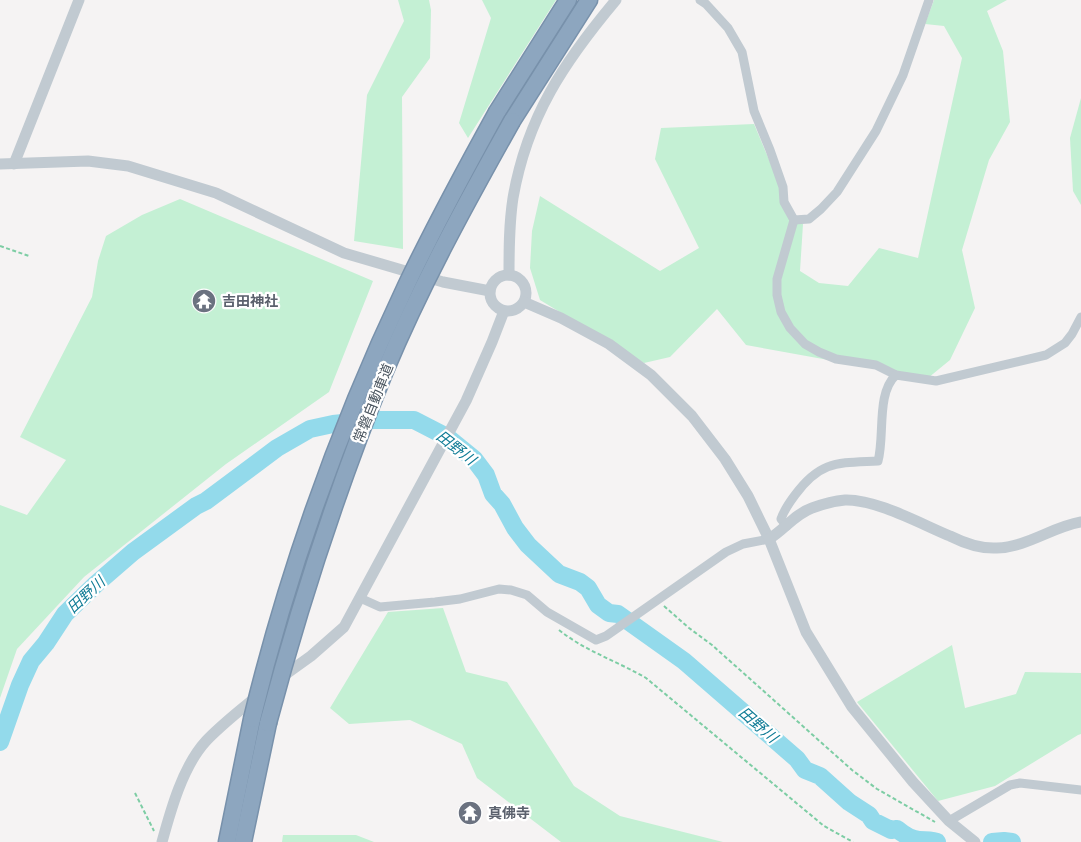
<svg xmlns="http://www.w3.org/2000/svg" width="1081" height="842" viewBox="0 0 1081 842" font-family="Jost,'Noto Sans JP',sans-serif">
	<rect width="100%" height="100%" fill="#f5f3f3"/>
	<!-- green -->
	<g fill="#c4f0d4">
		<path d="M398,0H429L431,10L430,58L402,97L403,249L354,241L367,95L404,21Z"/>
		<path d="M482,0H556L468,138L459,123L491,18Z"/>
		<path d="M934,0H1007L987,11L1003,51L1010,122L989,160L962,250L975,308L950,360L928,378L746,345L717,309L670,357L644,363L540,300L530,268L532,231L540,196L660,271L699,248L655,159L661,128L754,124L780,186L788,217L803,224L800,271L819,283L848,286L879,248L918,258L962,58L944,26L925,24Z"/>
		<path d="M1081,98V205L1073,191L1070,138Z"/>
		<path d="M180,199L373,281L329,392L226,464L84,577L17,649L0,698V505L27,515L66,460L20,437L92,297L98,261L106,236L142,215Z"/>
		<path d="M443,608L466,672L507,682L574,786L620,816L723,842H561L477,778L462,744L410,720L349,724L330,708L388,612Z"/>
		<path d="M952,645L965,708L1016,694L1025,672L1081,673V734L1078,735L995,786L938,801L857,702Z"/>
		<path d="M283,835H356L374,842H282Z"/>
	</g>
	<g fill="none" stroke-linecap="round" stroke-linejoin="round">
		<!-- river -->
		<g stroke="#93daeb" stroke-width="18">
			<path d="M0,742L20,685L31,661L46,643L65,614L96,584L133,552L196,506L206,501L277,448L310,429L333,424L373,420H414L447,437L474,459L486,475L493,494L502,504L515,528L528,545L559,574L580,582L588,588L598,605L609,613L618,614L684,661L797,759L805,770L820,776L849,802L869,815L873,821L891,830L897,829C903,834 912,840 920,840C926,840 930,840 937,842"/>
			<path d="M992,842L1004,841L1012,842"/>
		</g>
		<!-- motorway casing -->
		<g stroke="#7891ab" stroke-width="19">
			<g id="motorway">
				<path d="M497,112L568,0"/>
				<path d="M512,121L589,0"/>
				<path d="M227,842L252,719"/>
				<path d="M243,842L268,723"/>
			</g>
		</g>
		<!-- path -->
		<g stroke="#7dcda4" stroke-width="2" stroke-dasharray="4 2.5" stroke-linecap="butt">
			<path d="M0,246L29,256"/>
			<path d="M664,606L689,628L712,645L852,770L877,789L935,822"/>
			<path d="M559,630C585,651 617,661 646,678L824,826L853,842"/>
			<path d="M135,793L154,831"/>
		</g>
		<!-- minor -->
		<g stroke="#c1cad1" stroke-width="9">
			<path d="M700,0L706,4L728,28L742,52L754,111L770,150L783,187L784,202L794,220L777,279V295L781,312L790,328L805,344L819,352L836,359L876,365L896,375L936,381L1046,355L1065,343L1072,334L1081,317"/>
			<path d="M794,220L809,219L821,209L837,192L876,131L903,75L929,0"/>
			<path d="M787,526L781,519C784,510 789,503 795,495C821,460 838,463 878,461C885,436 876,393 896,375"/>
			<path d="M360,598L380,607L435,602L460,599L499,589L511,590L527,595L547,612L596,640L606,636L726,552L743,544L769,539"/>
			<path d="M949,821L1010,785L1020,783L1081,790"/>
		</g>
		<!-- tertiary -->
		<g stroke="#c1cad1" stroke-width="11">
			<path d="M0,164L88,161L128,166L216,193L344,253L443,282L490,291"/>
			<path d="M14,164L79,0"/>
			<path d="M509,275C509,249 509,224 513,198C527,117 564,62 616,0"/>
			<circle cx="508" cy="293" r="18"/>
			<path d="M524,302L561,318L609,344L651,375L692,416L725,459L748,496L769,539L806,632L852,707L913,782L949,821L975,842"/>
			<path d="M769,539C784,530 795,514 812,508C823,504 834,501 845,500C876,499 921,524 950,536C964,543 981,549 997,548C1027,547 1052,527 1081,522"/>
			<path d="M279,679L311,656L344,627L466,401L492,342L504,311"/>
			<path d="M162,842C171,809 183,766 206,741C222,724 241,710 258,695"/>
		</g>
		<!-- motorway -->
		<use href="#motorway" stroke="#8da6bf" stroke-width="16"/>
		<!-- motorway-bridge casing -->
		<g stroke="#7891ab" stroke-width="19" stroke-linecap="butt">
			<g id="motorway-bridge">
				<path d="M252,719C288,570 340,425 406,286C434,227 465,170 497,112"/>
				<path d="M268,723C300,603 338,486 385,371C421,285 466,203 512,121"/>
			</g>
		</g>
		<!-- motorway-bridge -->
		<use href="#motorway-bridge" stroke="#8da6bf" stroke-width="16"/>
	</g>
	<!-- icons -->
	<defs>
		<g id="temple-disc" transform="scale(1.25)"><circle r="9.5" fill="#6b7280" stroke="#fff"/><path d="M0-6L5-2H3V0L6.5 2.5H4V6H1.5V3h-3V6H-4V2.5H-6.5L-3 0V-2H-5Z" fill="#fff"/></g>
	</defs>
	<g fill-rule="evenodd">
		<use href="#temple-disc" x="204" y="301"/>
		<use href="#temple-disc" x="470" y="813"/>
	</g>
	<g text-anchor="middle" stroke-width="4.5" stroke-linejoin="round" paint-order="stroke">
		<!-- worship labels -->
		<g font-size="14" font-weight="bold" fill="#5b616d" stroke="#fff" text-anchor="start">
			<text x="222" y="306">吉田神社</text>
			<text x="488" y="818">真佛寺</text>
		</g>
		<!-- street labels -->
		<g font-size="14" fill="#4b5660" stroke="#fff">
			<text transform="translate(373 403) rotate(-68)" y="5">常磐自動車道</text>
		</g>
		<!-- water labels -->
		<g font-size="15" font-style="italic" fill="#107c96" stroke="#fff">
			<text transform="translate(456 448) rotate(38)" y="5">田野川</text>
			<text transform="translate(86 595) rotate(-43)" y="5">田野川</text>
			<text transform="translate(758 725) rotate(41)" y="5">田野川</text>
		</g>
	</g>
</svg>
